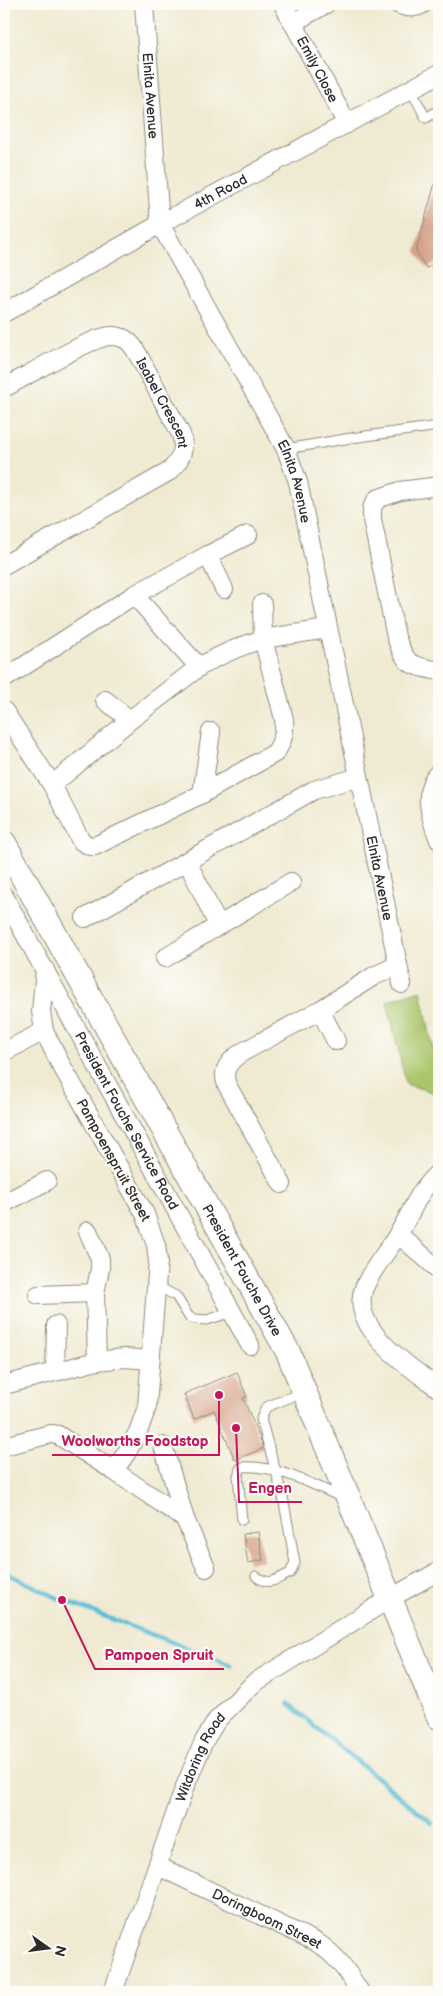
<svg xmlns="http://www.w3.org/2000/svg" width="443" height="1996" viewBox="0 0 443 1996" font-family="'Balsamiq Sans',sans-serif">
	<rect width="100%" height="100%" fill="#fdfcf7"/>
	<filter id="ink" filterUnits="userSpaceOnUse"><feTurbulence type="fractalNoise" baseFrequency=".02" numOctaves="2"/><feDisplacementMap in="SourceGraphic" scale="10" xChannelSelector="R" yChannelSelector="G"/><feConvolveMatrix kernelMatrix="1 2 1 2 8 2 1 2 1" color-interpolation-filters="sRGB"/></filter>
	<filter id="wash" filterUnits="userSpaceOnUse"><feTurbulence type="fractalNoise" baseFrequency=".0096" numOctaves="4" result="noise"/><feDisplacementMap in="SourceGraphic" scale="20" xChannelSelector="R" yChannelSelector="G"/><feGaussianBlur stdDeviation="1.12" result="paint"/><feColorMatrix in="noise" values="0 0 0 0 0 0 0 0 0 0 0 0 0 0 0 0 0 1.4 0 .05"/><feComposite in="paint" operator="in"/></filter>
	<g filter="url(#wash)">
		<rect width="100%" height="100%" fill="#efead1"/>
		<!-- green -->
		<path fill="#aac66c" stroke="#6a784c" d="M421,990L433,1049L439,1051V1094L406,1084L387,1001Z"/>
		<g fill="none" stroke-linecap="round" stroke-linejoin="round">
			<!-- stream -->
			<g stroke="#58bcd6" stroke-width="4.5">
				<path d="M4,1572L62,1600L231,1665"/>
				<path d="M288,1704L432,1823"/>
			</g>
		</g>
		<g id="blocks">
			<!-- building -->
			<g fill="#d5a287">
				<path d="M439,169V262L426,268L416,251Z"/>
				<path d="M237,1372L247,1397L243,1398L264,1448L235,1460L214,1410L194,1419L184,1394Z"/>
				<path d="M258,1532L263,1560L248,1563L243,1534Z"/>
			</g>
		</g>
	</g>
	<g filter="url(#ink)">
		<use href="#blocks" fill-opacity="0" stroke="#8d8a7e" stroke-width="1"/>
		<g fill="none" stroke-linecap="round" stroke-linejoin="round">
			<!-- lane casing -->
			<g stroke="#8d8a7e" stroke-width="11">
				<g id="lane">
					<path d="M411,90L426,118L439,110"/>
					<path d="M286,449L351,438L439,426"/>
					<path d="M155,1285L176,1296L189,1317L195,1319L207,1320L232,1312"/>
					<path d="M242,1520L238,1476L240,1469L242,1467C277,1465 314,1485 345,1499"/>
					<path d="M256,1576C269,1587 277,1579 290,1573L295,1563L283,1497L261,1419L266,1407L304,1392"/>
				</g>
			</g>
			<!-- street casing -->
			<g stroke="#8d8a7e" stroke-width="20">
				<g id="street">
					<path id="s1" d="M144,4L160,224L286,449L298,482C332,649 367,816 402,984"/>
					<path id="s2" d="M283,4L347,124"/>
					<path d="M398,4C407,8 414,9 423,4"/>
					<path d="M294,22L326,4"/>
					<path id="s3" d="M4,313L160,224L439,74"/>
					<path id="s4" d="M4,388C25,377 92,336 111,336C124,336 130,341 136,351L181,434C186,450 181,459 170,471L4,565"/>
					<path d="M439,486L400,491L377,499L372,508V519L396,637C407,667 410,665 439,671"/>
					<path d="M208,555L224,589"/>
					<path d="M134,595L199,667C219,655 240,646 263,639L262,604"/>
					<path d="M4,679L134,595L208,555L248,535"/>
					<path d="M105,700L130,720"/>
					<path d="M4,711L52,785L81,841L90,846H95L202,794L275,753C283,742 285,733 284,719L263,639L327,629"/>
					<path d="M439,772C421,790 431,820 439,840"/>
					<path d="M52,785L130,720L199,667"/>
					<path d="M202,794L211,732"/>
					<path d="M187,861L218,925"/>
					<path id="s5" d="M4,896L250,1345"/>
					<path d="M85,918L314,790L359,777"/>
					<path d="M165,958L291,882"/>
					<path d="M320,1010L336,1041"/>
					<path d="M4,1052L44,1031"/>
					<path d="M439,1172C418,1190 412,1213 397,1236C387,1252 372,1269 364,1288C348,1329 412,1368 439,1389"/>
					<path d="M282,1184L227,1085C221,1071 229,1061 241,1053L320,1010L374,976L398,965"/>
					<path d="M4,1203L47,1181"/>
					<path d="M88,1231L100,1259V1269L95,1293L97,1361"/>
					<path d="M398,1234L439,1270"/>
					<path d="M38,1295L95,1293"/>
					<path d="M55,1371L56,1325"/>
					<path d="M4,1385L97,1361L125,1358L150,1360"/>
					<path d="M4,1446L51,1434L58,1435L114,1471L127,1452L138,1432L147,1407L158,1261L156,1245L145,1214L59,1061L44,1031L41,1011L45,970"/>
					<path d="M163,1446L185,1519"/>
					<path d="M114,1471L185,1519L206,1568"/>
					<path id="s6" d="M158,1866L316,1942C337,1955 347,1971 360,1992"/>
					<path id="s7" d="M113,1992L184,1789L204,1741L217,1720L254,1683L389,1599L439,1571"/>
				</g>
			</g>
			<!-- secondary casing -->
			<g stroke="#8d8a7e" stroke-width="26">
				<g id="secondary">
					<path id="s8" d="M4,843L288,1352L439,1717"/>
				</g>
			</g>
			<!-- lane -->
			<use href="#lane" stroke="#fff" stroke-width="9"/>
			<!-- street -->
			<use href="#street" stroke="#fff" stroke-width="18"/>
			<!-- secondary -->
			<use href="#secondary" stroke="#fff" stroke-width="24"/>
		</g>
	</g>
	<g text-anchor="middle" stroke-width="4.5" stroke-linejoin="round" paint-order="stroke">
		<!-- street labels -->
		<g font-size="14" fill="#2b2b2b" stroke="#fdfcf7">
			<text dy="5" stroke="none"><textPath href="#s2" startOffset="74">Emily Close</textPath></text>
			<text dy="5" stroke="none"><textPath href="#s1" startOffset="92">Elnita Avenue</textPath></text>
			<text dy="5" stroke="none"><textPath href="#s3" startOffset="248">4th Road</textPath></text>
			<text dy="5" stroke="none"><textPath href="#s4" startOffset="209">Isabel Crescent</textPath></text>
			<text dy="5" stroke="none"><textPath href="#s1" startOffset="512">Elnita Avenue</textPath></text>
			<text dy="5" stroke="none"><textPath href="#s1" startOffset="918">Elnita Avenue</textPath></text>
			<text dy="5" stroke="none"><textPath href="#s5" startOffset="256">President Fouche Service Road</textPath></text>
			<text transform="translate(114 1160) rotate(61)" y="5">Pampoenspruit Street</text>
			<text dy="5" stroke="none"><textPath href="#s8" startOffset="489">President Fouche Drive</textPath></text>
			<text dy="5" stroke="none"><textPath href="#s7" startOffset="251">Witdoring Road</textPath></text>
			<text dy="5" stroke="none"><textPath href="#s6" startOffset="121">Doringboom Street</textPath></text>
		</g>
	</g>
	<!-- callouts -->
	<path fill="none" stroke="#c2185b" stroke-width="2" d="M219 1395L219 1455H52M236 1428L239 1502H302M62 1600L95 1669H224"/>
	<g fill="#c2185b" stroke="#fdfcf7" stroke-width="2">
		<circle cx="219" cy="1395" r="5"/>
		<circle cx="236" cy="1428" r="5"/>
		<circle cx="62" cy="1600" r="5"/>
	</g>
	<g font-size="15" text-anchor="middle" font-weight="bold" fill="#c2185b" stroke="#fdfcf7" stroke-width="4.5" stroke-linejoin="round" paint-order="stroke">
		<text x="135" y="1446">Woolworths Foodstop</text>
		<text x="270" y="1493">Engen</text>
		<text x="159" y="1660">Pampoen Spruit</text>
	</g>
	<!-- margin -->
	<rect width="443" height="1996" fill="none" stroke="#fdfcf7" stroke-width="20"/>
	<!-- north arrow -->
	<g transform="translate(48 1948) rotate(104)" stroke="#fdfcf7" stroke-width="4" paint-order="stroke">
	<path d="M0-4L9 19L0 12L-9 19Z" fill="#2b2b2b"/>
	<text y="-8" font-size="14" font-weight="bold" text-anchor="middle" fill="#2b2b2b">N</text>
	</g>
</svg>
